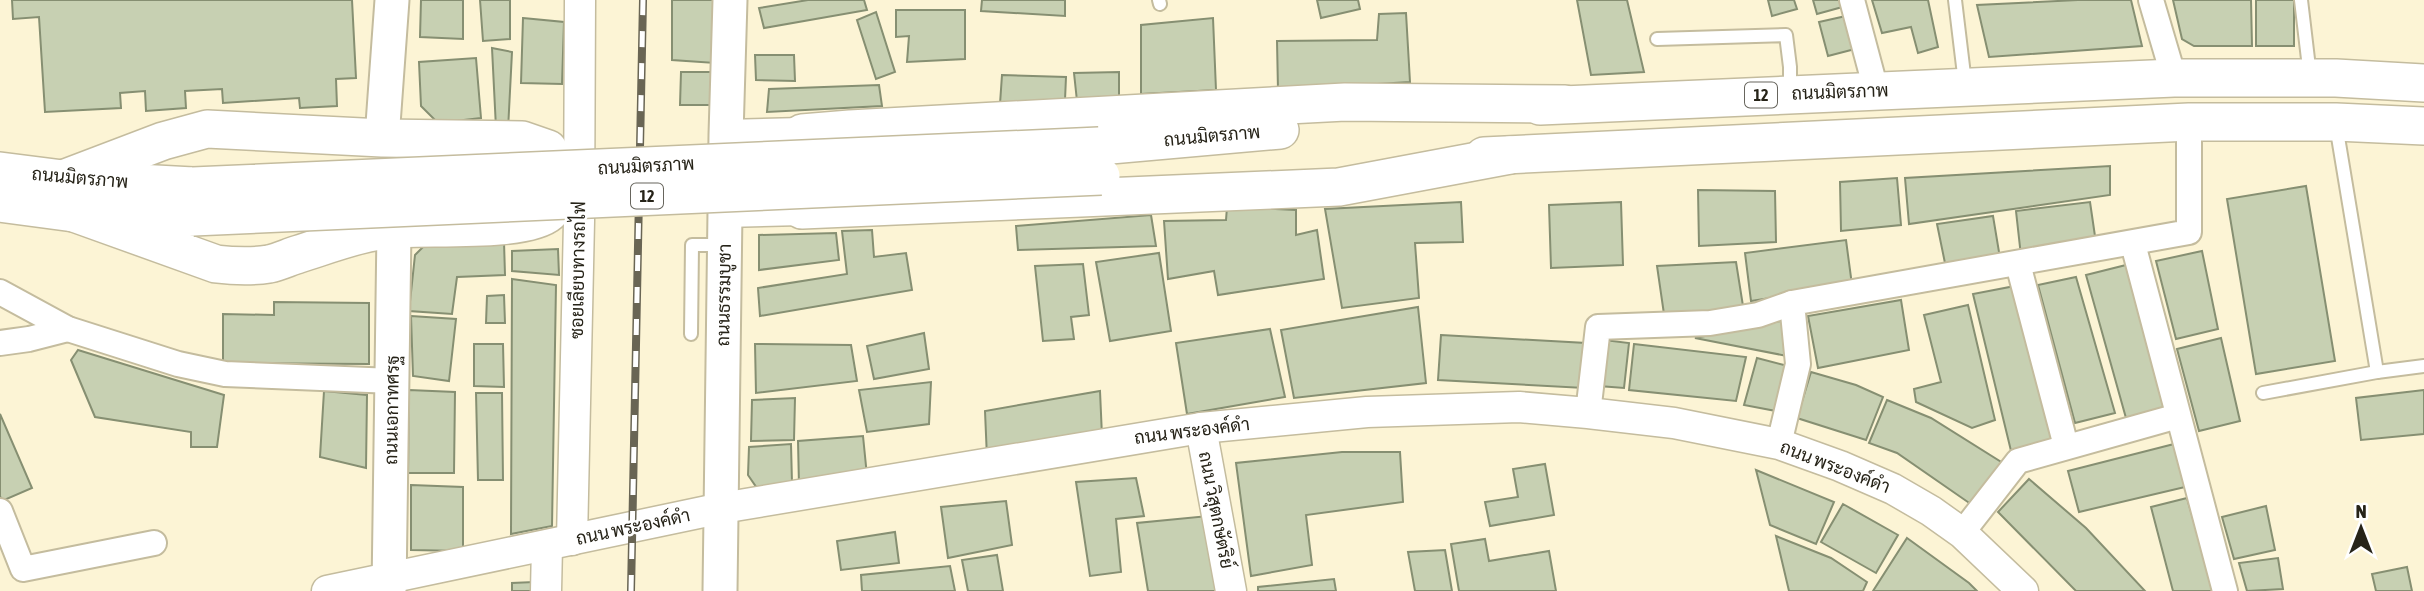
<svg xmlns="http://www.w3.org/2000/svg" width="2424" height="591" viewBox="0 0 2424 591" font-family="'Asap Condensed',Sarabun,sans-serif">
	<rect width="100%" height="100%" fill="#fcf4d5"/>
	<!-- building -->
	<g fill="#c7d0b2" stroke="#868f72" stroke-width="2">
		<path d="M12,0H352L356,78L336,79L337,106L300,108L299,98L223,103L222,89L185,91L186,108L146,111L145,91L120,93L121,108L45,112L39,17L13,19Z"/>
		<path d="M421,0H463V39L420,37Z"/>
		<path d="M480,0H510V39L483,41Z"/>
		<path d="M672,0H716L715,63L672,60Z"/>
		<path d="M808,0H864L867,10L764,28L759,8Z"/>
		<path d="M982,0H1065V16L981,11Z"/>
		<path d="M1317,0H1358L1360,9L1321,18Z"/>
		<path d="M1577,0H1627L1644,72L1591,75Z"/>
		<path d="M1768,0H1794L1797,9L1772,16Z"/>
		<path d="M1813,0H1844L1846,6L1817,14Z"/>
		<path d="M1872,0H1928L1938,47L1918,53L1911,27L1882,33Z"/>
		<path d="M2078,0H2131L2142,46L1989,57L1977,5Z"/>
		<path d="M2173,0H2251L2252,46H2194L2182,39Z"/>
		<rect x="2256" y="0" width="38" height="46"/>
		<path d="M896,10H965V59L907,62L909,36L896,37Z"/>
		<path d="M876,12L895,72L876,79L857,20Z"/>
		<path d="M1406,13L1410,82L1278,90L1277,41L1377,40L1379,14Z"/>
		<path d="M1846,16L1855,49L1828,56L1819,22Z"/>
		<path d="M523,18L564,22L562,84L521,83Z"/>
		<path d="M1213,18L1216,90L1141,94V25Z"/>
		<path d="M492,48L512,52L508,130L496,128Z"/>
		<path d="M755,55H794L795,81L756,80Z"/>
		<path d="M476,58L481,118L438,123L421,106L419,62Z"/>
		<path d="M681,72H718L716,105H680Z"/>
		<path d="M1119,72V99L1077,101L1074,73Z"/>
		<path d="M1002,75L1066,77L1065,100L1000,104Z"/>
		<path d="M879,85L882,106L767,112L769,89Z"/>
		<path d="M2110,166V195L1909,224L1905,178Z"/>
		<path d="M1897,178L1901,225L1841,231L1840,182Z"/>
		<path d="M2306,186L2335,361L2256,374L2227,199Z"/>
		<path d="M1698,190L1775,191L1776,242L1699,246Z"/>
		<path d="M1461,202L1463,242L1415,243L1419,298L1342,308L1325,209Z"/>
		<path d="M1621,202L1623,265L1551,268L1549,205Z"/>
		<path d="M2090,202L2096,243L2021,256L2016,211Z"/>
		<path d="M1227,207L1296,210V235L1317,230L1324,279L1218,295L1214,271L1168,279L1164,221L1226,220Z"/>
		<path d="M1151,215L1156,246L1018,250L1016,226Z"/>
		<path d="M1993,216L2000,258L1946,268L1937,224Z"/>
		<path d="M872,230L874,257L906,253L912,290L760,316L758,288L847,274L842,231Z"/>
		<path d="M836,233L839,260L759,270V235Z"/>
		<path d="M1846,240L1852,285L1751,301L1745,253Z"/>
		<path d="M504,242L505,275L457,277L452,314L409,311L415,255L423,247Z"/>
		<path d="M558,249L559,275L512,271V251Z"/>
		<path d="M2202,251L2218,329L2176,339L2156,261Z"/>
		<path d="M1159,253L1171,331L1110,341L1096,262Z"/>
		<path d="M1736,262L1743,306L1665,321L1657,266Z"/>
		<path d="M1083,264L1089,315L1071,317L1074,339L1043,341L1035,266Z"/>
		<path d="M2126,265L2168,407L2126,418L2086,275Z"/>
		<path d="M2076,277L2115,413L2075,423L2038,285Z"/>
		<path d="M512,279L556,285L552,526L511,534Z"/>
		<path d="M2015,286L2054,440L2012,455L1973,294Z"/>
		<path d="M504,295L505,323H486L487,296Z"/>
		<path d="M1901,300L1909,350L1818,368L1808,316Z"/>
		<path d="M274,302L369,303V364L223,363V314L274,315Z"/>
		<path d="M1968,305L1995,420L1972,428L1916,402L1914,389L1941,382L1924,315Z"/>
		<path d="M1418,307L1426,383L1294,398L1281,330Z"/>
		<path d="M411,316L456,319L449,381L413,376Z"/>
		<path d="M1785,320L1787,356L1695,338Z"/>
		<path d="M1270,329L1285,397L1187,414L1176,343Z"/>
		<path d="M924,333L929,369L874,379L867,346Z"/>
		<path d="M1441,335L1586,343L1584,388L1438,380Z"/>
		<path d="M2221,338L2240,421L2199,431L2177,349Z"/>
		<path d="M1604,340L1629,343L1624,388L1599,386Z"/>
		<path d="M474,344H503L504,387L474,386Z"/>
		<path d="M755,344L851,345L857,381L756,393Z"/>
		<path d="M1634,344L1746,357L1736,401L1629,390Z"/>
		<path d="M78,350L224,395L217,447H191V432L95,417L71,360Z"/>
		<path d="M1757,358L1788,366L1776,411L1744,405Z"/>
		<path d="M1811,372L1856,385L1883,397L1866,440L1797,418Z"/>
		<path d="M931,382L929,424L867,432L859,390Z"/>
		<path d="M409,390L455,392L454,473H408Z"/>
		<path d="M2424,390V434L2361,440L2356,398Z"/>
		<path d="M324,391L367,395L366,468L320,457Z"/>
		<path d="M1100,391L1102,436L987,458L985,411Z"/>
		<path d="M476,393H502L503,480H478Z"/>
		<path d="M795,398L794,440L751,441L752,400Z"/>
		<path d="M1887,400L1931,418L2006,465L1975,507L1897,453L1869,443Z"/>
		<path d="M0,414L32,488L2,501L0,496Z"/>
		<path d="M863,436L867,476L799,486L798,441Z"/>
		<path d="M791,444L792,483L759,491L748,475L749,447Z"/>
		<path d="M2174,444L2185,487L2079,512L2068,471Z"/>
		<path d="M1342,452H1400L1403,502L1306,515L1312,565L1251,576L1236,463Z"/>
		<path d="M1545,464L1554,515L1490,526L1485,502L1518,497L1513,469Z"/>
		<path d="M1756,470L1834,502L1816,544L1770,525Z"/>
		<path d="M1136,478L1144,516L1116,519L1121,572L1090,576L1076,482Z"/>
		<path d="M2029,479L2086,528L2145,591H2076L1998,512Z"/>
		<path d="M411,485L463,487V551L411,550Z"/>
		<path d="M2187,498L2214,591H2173L2151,507Z"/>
		<path d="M1006,501L1012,545L948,558L941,507Z"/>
		<path d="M1843,504L1898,535L1876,573L1821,542Z"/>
		<path d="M2266,506L2275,550L2234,559L2222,517Z"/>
		<path d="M1208,516L1221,591H1148L1137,523Z"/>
		<path d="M895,532L899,563L841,570L837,541Z"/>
		<path d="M1776,536L1831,558L1867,582L1863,591H1789Z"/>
		<path d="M1907,538L1969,583L1977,591H1873Z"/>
		<path d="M1485,539L1489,561L1549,551L1556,591H1459L1451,544Z"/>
		<path d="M1445,550L1452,591H1415L1408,552Z"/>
		<path d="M997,555L1003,591H968L962,560Z"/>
		<path d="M2278,558L2283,589L2247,591L2239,563Z"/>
		<path d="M950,566L955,591H862L861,575Z"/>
		<path d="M2407,567L2412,591H2376L2372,574Z"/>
		<path d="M1334,579L1336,591H1258V587Z"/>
		<path d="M534,582V591H512V583Z"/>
	</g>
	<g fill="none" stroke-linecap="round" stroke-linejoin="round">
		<!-- service casing -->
		<g stroke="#c4bc9e" stroke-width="16">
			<g id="service">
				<path d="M1159,0L1160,4"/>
				<path d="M1955,0L1965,83"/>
				<path d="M2301,0L2310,76"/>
				<path d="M1657,39L1786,35L1790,67V94"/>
				<path d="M2336,125L2377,372L2424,366"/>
				<path d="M691,334L692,245H724"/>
				<path d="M2263,393L2377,372"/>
			</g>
		</g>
		<!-- minor casing -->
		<g stroke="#c4bc9e" stroke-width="28">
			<g id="minor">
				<path d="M1852,0L1876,90"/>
				<path d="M2151,0L2174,78"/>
				<path d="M2133,244L2225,591"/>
				<path d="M2018,264L2066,446"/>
				<path d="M0,292L68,329L178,364L225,374L393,381"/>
				<path d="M0,343L29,339L68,329"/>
				<path d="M1588,413L1598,327L1710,323L1758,315L1792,303"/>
				<path d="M1779,444L1798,364L1792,303L2189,232V122"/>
				<path d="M0,511L23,569L154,543"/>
				<path d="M1962,533L2018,461L2178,416"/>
			</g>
		</g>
		<!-- tertiary casing -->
		<g stroke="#c4bc9e" stroke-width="33">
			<g id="tertiary">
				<path d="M726,135L802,133"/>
				<path d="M725,212L802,210"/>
				<path d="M1201,428L1231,591"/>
				<path d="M572,540L579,221L580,0"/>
				<path d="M327,591L722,508L1201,428L1367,412L1519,407L1588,413L1674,423L1779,444L1840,466L1893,489L1931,511L1962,533L2023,591"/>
				<path d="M546,591L547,546"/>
			</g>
		</g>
		<!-- secondary casing -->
		<g stroke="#c4bc9e" stroke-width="37">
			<g id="secondary">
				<path d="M382,138L392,0"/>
				<path d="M389,591L394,229"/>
				<path d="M720,591L726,135L730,0"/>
			</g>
		</g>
		<!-- primary casing -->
		<g stroke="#c4bc9e" stroke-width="40">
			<g id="primary">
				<path d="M1540,106L2174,78H2336L2424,83"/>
				<path d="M1099,146L1280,130"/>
				<path d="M1510,155L1339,187L802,210L775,192L774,154L802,133L850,129L1345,102L1565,104"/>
				<path d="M1484,156L2189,122H2336L2424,126"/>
				<path d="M0,171L63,179L193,186"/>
				<path d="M63,179L163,141L207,129L382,138L522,140L548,149C557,168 567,197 549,213C526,233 429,226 397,229C363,231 331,244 299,254C289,257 279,262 269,264C251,267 233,266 216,264L74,213"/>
				<path d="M0,203L74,213L193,217"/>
			</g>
		</g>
		<!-- service -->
		<use href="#service" stroke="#fff" stroke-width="12"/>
		<!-- minor -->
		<use href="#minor" stroke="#fff" stroke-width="24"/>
		<!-- tertiary -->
		<use href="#tertiary" stroke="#fff" stroke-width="30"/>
		<!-- secondary -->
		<use href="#secondary" stroke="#fff" stroke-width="33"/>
		<!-- primary -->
		<use href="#primary" stroke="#fff" stroke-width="37"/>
		<!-- rail casing -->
		<g stroke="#696554" stroke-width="8">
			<path id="rail" d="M631,591L643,0"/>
		</g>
		<!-- rail -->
		<use href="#rail" stroke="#fff" stroke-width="5" stroke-dasharray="16" stroke-linecap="butt"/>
		<!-- primary-bridge casing -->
		<g stroke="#c4bc9e" stroke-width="40" stroke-linecap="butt">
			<g id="primary-bridge">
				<path d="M193,186L1099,146"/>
				<path d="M193,217L1101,176"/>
			</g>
		</g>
		<!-- primary-bridge -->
		<use href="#primary-bridge" stroke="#fff" stroke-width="37"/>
	</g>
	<g text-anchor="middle" stroke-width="5" stroke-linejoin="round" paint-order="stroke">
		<!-- shield labels -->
		<g fill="#fff" stroke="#67655d" stroke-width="2">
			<rect x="1745" y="82.5" width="32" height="25" rx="5"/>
			<rect x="631" y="183.5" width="32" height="25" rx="5"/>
		</g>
		<g font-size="16" font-weight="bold" fill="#262318">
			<text x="1761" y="101">12</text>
			<text x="647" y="202">12</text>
		</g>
		<!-- street labels -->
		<g font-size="18" fill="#262318" stroke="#fff">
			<text transform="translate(1840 92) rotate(-2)" y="6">ถนนมิตรภาพ</text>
			<text transform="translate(1212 136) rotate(-5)" y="6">ถนนมิตรภาพ</text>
			<text transform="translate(646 166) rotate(-3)" y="6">ถนนมิตรภาพ</text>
			<text transform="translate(80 178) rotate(5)" y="6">ถนนมิตรภาพ</text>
			<text transform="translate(578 270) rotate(-89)" y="6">ซอยเลียบทางรถไฟ</text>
			<text transform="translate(724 295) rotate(-89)" y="6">ถนนธรรมบูชา</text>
			<text transform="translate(392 410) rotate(-89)" y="6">ถนนเอกาทศรฐ</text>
			<text transform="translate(1192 431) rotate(-7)" y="6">ถนน พระองค์ดำ</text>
			<text transform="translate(1835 467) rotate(21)" y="6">ถนน พระองค์ดำ</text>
			<text transform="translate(1216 510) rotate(79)" y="6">ถนน วิสุตกษัตริย์</text>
			<text transform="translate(633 527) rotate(-12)" y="6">ถนน พระองค์ดำ</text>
		</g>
	</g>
	<!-- north arrow -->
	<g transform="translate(2361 528)" stroke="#ffffff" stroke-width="5" paint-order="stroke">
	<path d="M0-5L12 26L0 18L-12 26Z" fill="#262318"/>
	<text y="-10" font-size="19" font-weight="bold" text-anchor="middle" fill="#262318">N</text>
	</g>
</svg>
